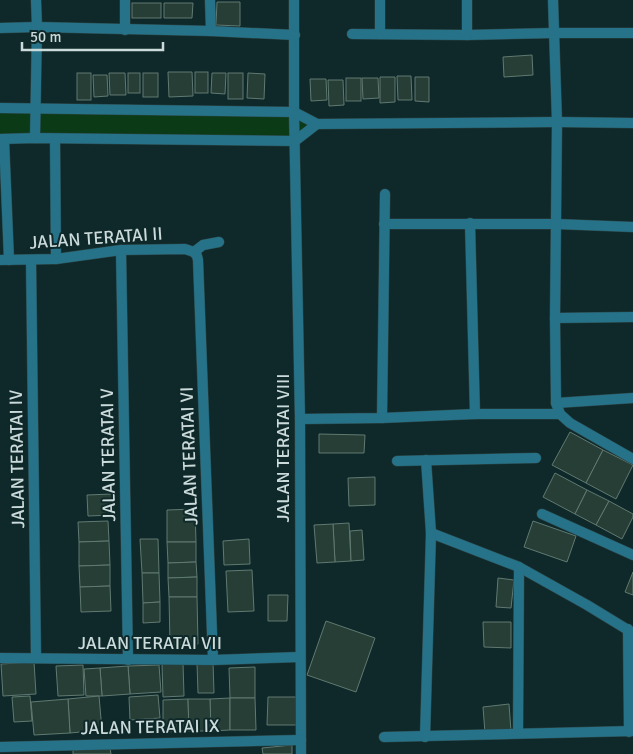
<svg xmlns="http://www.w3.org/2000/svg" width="633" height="754" viewBox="0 0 633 754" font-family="Signika,sans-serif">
	<rect width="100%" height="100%" fill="#0f292a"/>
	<!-- green -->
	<path fill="#0b3a16" d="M0,108L294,112L317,124L295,141L0,139Z"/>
	<!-- building -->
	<g fill="#263e36" stroke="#607971">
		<path d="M217,2H240V26L216,25Z"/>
		<rect x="132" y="3" width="29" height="15"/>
		<path d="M164,3H193L192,18H164Z"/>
		<path d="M532,55L533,75L504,77L503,57Z"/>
		<path d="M168,72H192L193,96L169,97Z"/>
		<rect x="195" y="72" width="13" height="21"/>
		<rect x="77" y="73" width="14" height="27"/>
		<path d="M109,73H125L126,95H110Z"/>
		<rect x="128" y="73" width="12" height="20"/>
		<rect x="143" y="73" width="15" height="24"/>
		<path d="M212,73H226L225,94L211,93Z"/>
		<rect x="228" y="73" width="15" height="26"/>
		<path d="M248,73L265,74L264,99L247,98Z"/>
		<path d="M93,75H107L108,96L94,97Z"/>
		<path d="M397,76H411L412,100H398Z"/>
		<path d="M380,77H395V102L380,103Z"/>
		<path d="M415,77H429V102L415,101Z"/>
		<rect x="346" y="78" width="15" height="23"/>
		<path d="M362,78H378L379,98L363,99Z"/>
		<path d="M310,79H326L327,100L311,101Z"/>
		<path d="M328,80H343L344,105L329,106Z"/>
		<path d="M570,432L603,450L586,483L552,465Z"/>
		<path d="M319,434L365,435L364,453H319Z"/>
		<path d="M603,450L633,465L616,499L586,483Z"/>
		<path d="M555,473L587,490L575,514L543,497Z"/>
		<path d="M375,477V505L349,506L348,478Z"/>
		<path d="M587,490L609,501L596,525L575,514Z"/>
		<path d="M112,494L114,515L88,516L87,495Z"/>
		<path d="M609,501L633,514V517L622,539L596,525Z"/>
		<path d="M195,509L196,542H167V510Z"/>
		<path d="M108,521L109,541L79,542L78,522Z"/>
		<path d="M533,521L576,536L567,562L524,547Z"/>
		<path d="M349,523L351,561L335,562L333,524Z"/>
		<path d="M333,524L335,562L317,563L314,525Z"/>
		<path d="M362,530L364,560L351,561L350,531Z"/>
		<path d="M140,539H158L159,573H142Z"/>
		<path d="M249,539L250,564L224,565L223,541Z"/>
		<path d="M109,541L110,565L79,566V542Z"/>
		<path d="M167,542H196V562L168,563Z"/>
		<path d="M196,562L197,577L168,578V563Z"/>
		<path d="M110,565V586L80,587L79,566Z"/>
		<path d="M252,570L254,611L228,612L226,571Z"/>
		<path d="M633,572V595L625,592Z"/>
		<path d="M142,573H159L160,602L143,603Z"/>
		<path d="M197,577V597H169L168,578Z"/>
		<path d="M498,578L514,580L511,608L496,607Z"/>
		<path d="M110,586L111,611L81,612L80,587Z"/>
		<path d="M268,595H288L287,621H268Z"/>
		<path d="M169,597H197L198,644L170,645Z"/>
		<path d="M160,602V622L143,623V603Z"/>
		<path d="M326,621L375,638L356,692L307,675Z"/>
		<path d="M483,622H511V648L484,647Z"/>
		<path d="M34,662L36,694L3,696L1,664Z"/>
		<path d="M213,662L214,693H198L197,663Z"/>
		<path d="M183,663L184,696L163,697L162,664Z"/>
		<path d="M83,665L84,695L58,696L56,666Z"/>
		<path d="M159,665L161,692L130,694L128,666Z"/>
		<path d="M128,666L130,694L102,696L100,668Z"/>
		<path d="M255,667V698H230L229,668Z"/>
		<path d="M100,668L102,696H86L84,669Z"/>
		<path d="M158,695L160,718L130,720L129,697Z"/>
		<path d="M30,696L32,721L14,722L12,697Z"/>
		<path d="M99,696L102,730L70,733L68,699Z"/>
		<path d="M268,697H297V725H267Z"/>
		<path d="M230,698V730L211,731L210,699Z"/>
		<path d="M230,698H255L256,730H230Z"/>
		<path d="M68,699L70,733L34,735L31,702Z"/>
		<path d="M188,699L189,731L163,732V700Z"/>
		<path d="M188,699H210L211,731H189Z"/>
		<path d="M509,704L511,731L485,733L483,707Z"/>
		<path d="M292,745V754H263L262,748Z"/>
		<path d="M110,748L111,754H73V750Z"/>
	</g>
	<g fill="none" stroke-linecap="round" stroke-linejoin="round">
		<!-- minor casing -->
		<g stroke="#2d4546" stroke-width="11">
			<g id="minor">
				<path d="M210,0L211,31"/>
				<path d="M294,0V112L300,419L301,754"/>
				<path d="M380,0V34"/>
				<path d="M0,28L37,27L211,31L295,35"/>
				<path d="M125,30V0"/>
				<path d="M352,34L467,35L554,33H633"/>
				<path d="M467,35V0"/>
				<path d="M0,108L294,112L317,124L557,122L633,123"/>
				<path d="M35,138L37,27L36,0"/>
				<path d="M0,139L35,138L295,141L317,124"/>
				<path d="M4,139L9,260"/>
				<path d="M55,139L56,259"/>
				<path d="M470,223L475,414"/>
				<path d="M384,224H556L633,227"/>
				<path d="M121,250L128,660"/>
				<path d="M194,252L197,256L198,260L213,660"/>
				<path d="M194,252L203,245L219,242"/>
				<path d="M0,260L56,259L121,250L185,249L194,252"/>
				<path d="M31,260L36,658"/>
				<path d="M555,318L633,317"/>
				<path d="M556,403L633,398"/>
				<path d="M560,414L570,423L633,459"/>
				<path d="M382,418L385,194"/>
				<path d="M300,419L382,418L475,414H560L556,403L555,318L557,122L553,0"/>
				<path d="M397,461L536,458"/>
				<path d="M542,514L633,555"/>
				<path d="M431,533L519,567L587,605L633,633"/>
				<path d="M628,629L629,732"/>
				<path d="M0,658L213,660L300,657"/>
				<path d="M518,733L519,567"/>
				<path d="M384,737L633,731"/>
				<path d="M425,737L431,533L426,460"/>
				<path d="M0,747L301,740"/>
			</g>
		</g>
		<!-- minor -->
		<use href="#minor" stroke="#257289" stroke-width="10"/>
	</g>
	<g text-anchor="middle" stroke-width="4" stroke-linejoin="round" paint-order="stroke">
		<!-- street labels -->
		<g font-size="18" fill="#cbdada" stroke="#0f292a">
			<text transform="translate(96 238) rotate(-4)" y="6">JALAN TERATAI II</text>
			<text transform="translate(283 448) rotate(-90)" y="6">JALAN TERATAI VIII</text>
			<text transform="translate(108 455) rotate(-91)" y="6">JALAN TERATAI V</text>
			<text transform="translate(189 456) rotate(-92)" y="6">JALAN TERATAI VI</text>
			<text transform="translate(17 459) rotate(-91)" y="6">JALAN TERATAI IV</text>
			<text x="150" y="649">JALAN TERATAI VII</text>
			<text transform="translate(150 727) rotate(-1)" y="6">JALAN TERATAI IX</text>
		</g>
	</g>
	<!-- scale -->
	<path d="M22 42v8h141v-8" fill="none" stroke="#cbdada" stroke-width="2.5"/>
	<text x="30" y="42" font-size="15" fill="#cbdada" stroke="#0f292a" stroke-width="4" paint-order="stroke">50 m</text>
</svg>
